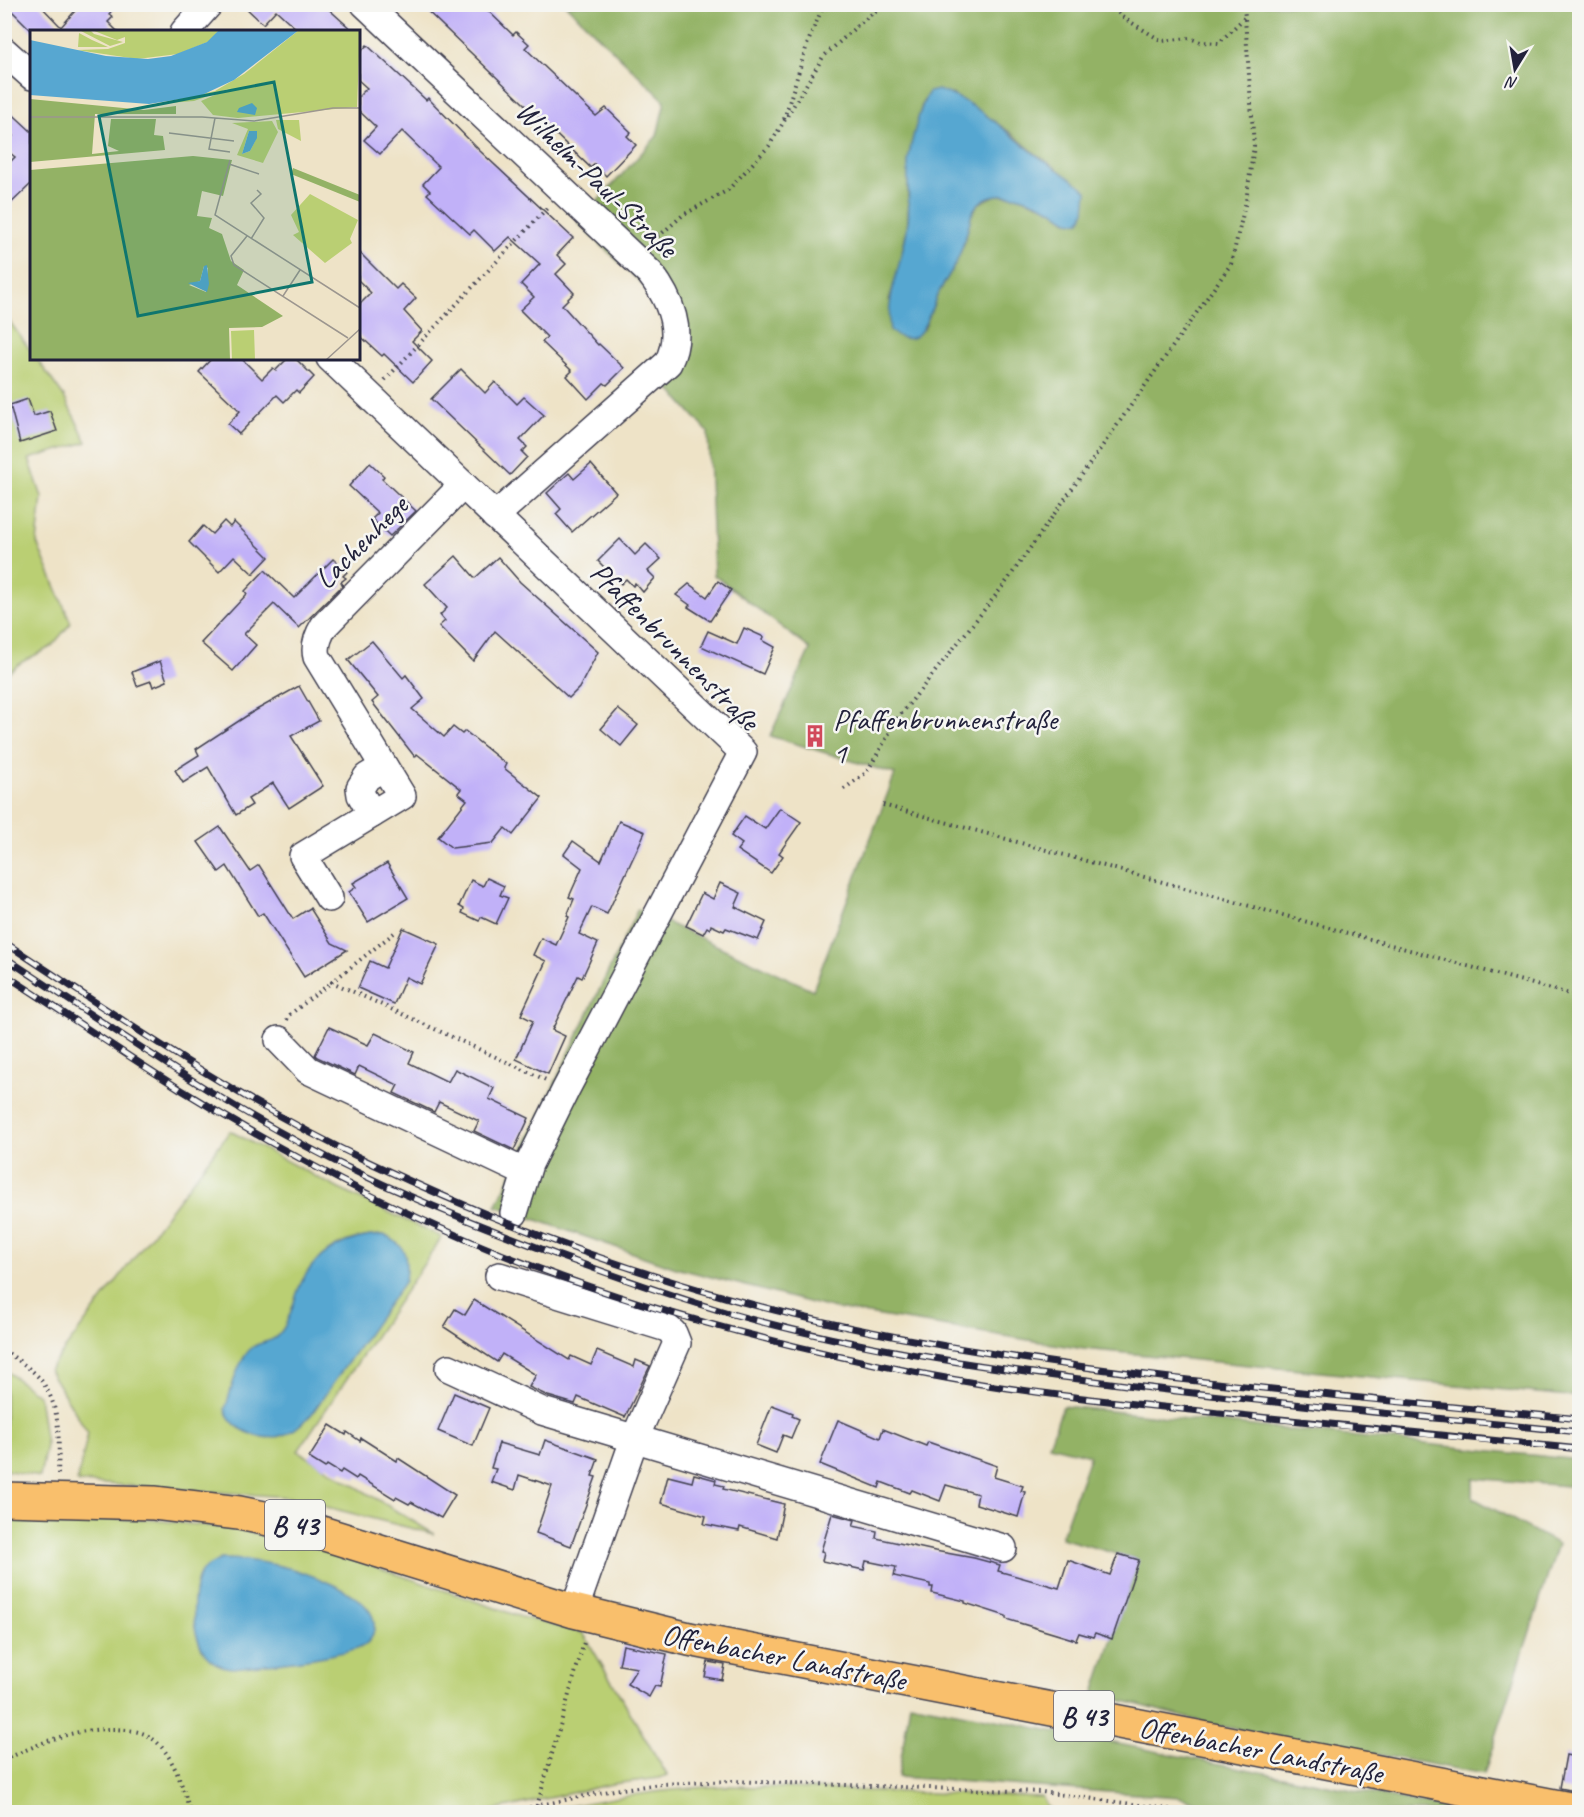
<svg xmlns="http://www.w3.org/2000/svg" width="1584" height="1817" viewBox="0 0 1584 1817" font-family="Caveat,sans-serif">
	<rect width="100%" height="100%" fill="#f6f6f2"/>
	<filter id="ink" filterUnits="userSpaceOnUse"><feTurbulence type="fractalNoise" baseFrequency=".0167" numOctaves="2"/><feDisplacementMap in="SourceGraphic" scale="12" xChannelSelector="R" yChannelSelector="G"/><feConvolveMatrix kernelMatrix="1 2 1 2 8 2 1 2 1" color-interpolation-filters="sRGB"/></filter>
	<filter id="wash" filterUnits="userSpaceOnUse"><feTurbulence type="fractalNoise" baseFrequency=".008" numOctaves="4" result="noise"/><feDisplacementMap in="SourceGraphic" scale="24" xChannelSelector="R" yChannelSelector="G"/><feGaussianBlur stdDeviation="1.35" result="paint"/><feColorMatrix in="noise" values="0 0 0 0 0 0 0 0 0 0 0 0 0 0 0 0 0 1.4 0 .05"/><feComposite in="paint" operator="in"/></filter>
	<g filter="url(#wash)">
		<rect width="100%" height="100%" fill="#eee3c7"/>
		<!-- green -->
		<g fill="#bacf73" stroke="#6e7857" stroke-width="1.5" fill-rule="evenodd">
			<path d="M4,314L31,351L32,358L37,359L64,397L87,442L29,459L42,497L37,543L71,623L51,647L22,662L5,675Z"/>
			<path d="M230,1131L339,1189L442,1237L298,1451L434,1534L287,1497L77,1482L88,1433L49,1370ZM384,1235L262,1437L239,1428L254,1346C262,1344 270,1343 276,1338C286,1331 289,1316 293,1306C310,1258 332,1237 384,1235Z"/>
			<path d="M5,1370L39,1396L46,1445L40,1477L5,1470Z"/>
			<path d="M5,1516L153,1520L237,1529L333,1552L521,1617L583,1633L667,1775L660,1778L612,1784L486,1812H5Z"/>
			<path d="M729,1786L1042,1797L1051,1812H539C604,1799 664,1788 729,1786Z"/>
		</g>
		<!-- forest -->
		<g fill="#93b265" stroke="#5a6a50" stroke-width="1.5" fill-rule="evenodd">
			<path d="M566,5H1579V1397L1084,1349L831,1308L676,1268L496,1206L638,909L813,990L895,774L770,736L810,649L714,575L708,432L664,383L680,320L578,223L657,136L665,101ZM952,94L1010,132L1035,153L1060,171L1080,221H1067L1051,209L1017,196L996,195L978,204L971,216L965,241L955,265L937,295L924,330L889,300L901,261L908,221V161L923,101Z"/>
			<path d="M1063,1406L1579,1460V1487L1473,1478V1498L1558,1544L1484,1774L1214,1725L1094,1693L1138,1560L1061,1538L1090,1455L1049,1445Z"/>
			<path d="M910,1703L1465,1812H1230L1179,1797L898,1777Z"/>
		</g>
		<!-- water -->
		<g fill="#57a7d1" stroke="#3c6486" stroke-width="1.5">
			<path d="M938,90C975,101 1005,131 1035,154C1050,165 1066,175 1081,186L1087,191L1085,211L1080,221C1065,225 1060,213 1048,208C1028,198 997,186 978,204C973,209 970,218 969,225C965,239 961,255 953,268C948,277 942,286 937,296C927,316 922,355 890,331C885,294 904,260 908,222C910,203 907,182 908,162C910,146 920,105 929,92Z"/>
			<path d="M384,1235C407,1245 408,1257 405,1281L311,1415C301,1424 293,1433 280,1436C260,1442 231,1429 225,1409C231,1392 238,1357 253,1347C265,1339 272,1345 283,1329C292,1315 294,1298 301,1283C317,1250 349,1236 384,1235Z"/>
			<path d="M221,1559C239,1559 258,1561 276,1565C300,1570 371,1593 374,1622C375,1629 373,1638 367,1643C349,1657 262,1664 234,1668C198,1667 192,1628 194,1600C195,1593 196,1582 199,1576C203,1567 213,1563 221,1559Z"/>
		</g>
		<g id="blocks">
			<!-- building -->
			<g fill="#c1b1f8">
				<path d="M5,4H39L61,27L81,4H117L109,14L113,17L108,22L118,32H33Z"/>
				<path d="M242,4H323L354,32H300L276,10L263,24Z"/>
				<path d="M420,4H481L513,35L516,32L529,44L525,48L596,116L606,108L631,132L627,136L636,145L606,176L594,164L591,168Z"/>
				<path d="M367,45L426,100L428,98L480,151L573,238L557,255L566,264L556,274L574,293L562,305L598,345L599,344L624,368L607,385L604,383L588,399L567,376L572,371L542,342L547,337L520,310L534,297L521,284L540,264L510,237L495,251L474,230L470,234L427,194L430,191L423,184L439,167L402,131L380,154L364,140L376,127L358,110V97L367,88L358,80V55Z"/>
				<path d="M4,106L32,132V183L4,210V168L15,157L4,148V145L13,136L4,127Z"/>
				<path d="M358,251L396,289L401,284L416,298L404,311L422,331L412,341L432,361L413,382L384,354L382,356L358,334V306L371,293L358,280Z"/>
				<path d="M212,358H241L262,379L273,368L276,370L288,358H295L314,377L299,393L296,390L284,402L277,395L239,434L228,424L240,411L199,372Z"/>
				<path d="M461,369L485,393L495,382L517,404L524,397L544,415L520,440L527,447L522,452L527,457L510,475L431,399Z"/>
				<path d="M28,399L34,416L50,411L57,431L20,443L10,405Z"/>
				<path d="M370,463L384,476L382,479L416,511L390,536L372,519L378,513L349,486Z"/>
				<path d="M591,464L616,493L572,532L556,514L561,509L547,493L569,473L574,479Z"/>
				<path d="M224,521L230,527L234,522L269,557L253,574L234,556L219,572L189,542L203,526L212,534Z"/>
				<path d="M620,539L635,555L646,544L661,559L648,571L655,578L643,592L635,583L633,586L626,579L621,584L598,561Z"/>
				<path d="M456,556L475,578L498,557L520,582L598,652L579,688L569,698L495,631L473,661L439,626L445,621L440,615L447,608L425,584Z"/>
				<path d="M333,559L347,572L343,576L346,578L341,582L343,585L299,628L274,604L244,634L256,645L233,671L201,643L247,594L245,591L265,570L294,598Z"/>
				<path d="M718,581L731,590L710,621L688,607L690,605L676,595L689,584L707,597Z"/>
				<path d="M744,628L764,637L762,640L775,647L763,674L701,646L708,631L737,644Z"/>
				<path d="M372,641L403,678L406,675L424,699L412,709L444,737L453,727L462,734L465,731L506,764L504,768L542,798L513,835L505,828L493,843L452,848L438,837L467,800L458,793L461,789L417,754L415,757L372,702L378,697L348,660Z"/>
				<path d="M160,661L167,681L153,687L151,681L137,686L132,672Z"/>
				<path d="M299,686L319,721L291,736L323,786L289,808L273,783L248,799L252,805L236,815L208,767L183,783L175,770L199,755L196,749L251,713Z"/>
				<path d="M618,709L638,725L621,746L601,729Z"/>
				<path d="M780,808L801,822L779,853L783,856L771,873L737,850L742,844L731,836L745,816L765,829Z"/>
				<path d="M619,821L645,832L607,914L592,907L579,934L598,943L582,978L578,976L552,1030L565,1036L548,1074L516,1059L533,1021L521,1015L546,961L533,955L541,938L556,945L569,917L567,916L574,899L569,897L582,868L564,854L573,841L601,861Z"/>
				<path d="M220,827L250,871L259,865L293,919L310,908L332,943L347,950L304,977L263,913L258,916L227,866L219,872L198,842Z"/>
				<path d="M387,863L408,898L368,922L349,892L356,887L353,883Z"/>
				<path d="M487,878L504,886L500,895L508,898L496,924L481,917L479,921L462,913L464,909L459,906L471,880L483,886Z"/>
				<path d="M720,883L741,893L735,907L766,922L758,940L726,928L724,931L711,925L710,929L707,927L703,934L686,926L702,893L713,899Z"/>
				<path d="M403,928L439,944L420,984L406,977L394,1004L358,988L370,961L385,968Z"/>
				<path d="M329,1027L368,1045L375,1033L414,1052L409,1063L448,1082L455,1069L494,1088L489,1099L529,1118L514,1150L474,1131L479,1121L439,1102L434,1112L394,1093L398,1085L359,1066L355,1075L317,1057L315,1055Z"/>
				<path d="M474,1300L569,1360L571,1356L591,1365L597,1351L634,1367L636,1360L650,1366L625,1417L578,1397L575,1404L548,1396L529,1387L536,1375L502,1354L497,1362L444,1327L455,1309L465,1315Z"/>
				<path d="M454,1393L489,1408L473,1446L438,1431Z"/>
				<path d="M772,1405L793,1413L792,1416L799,1419L791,1438L783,1435L776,1453L756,1445Z"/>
				<path d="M838,1420L880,1438L883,1429L926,1446L928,1442L997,1466L994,1477L1023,1486L1021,1491L1025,1492L1018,1517L976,1504L978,1494L946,1485L940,1501L912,1490L910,1493L881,1482L879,1488L820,1464Z"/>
				<path d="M330,1425L346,1435L347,1432L360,1441L361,1438L397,1461L398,1458L455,1495L441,1518L411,1502L409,1504L396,1497L395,1499L358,1476L356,1479L342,1470L340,1473L327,1465L325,1468L309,1458Z"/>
				<path d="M545,1440L598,1459L592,1476L596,1477L571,1546L536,1533L552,1486L519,1475L515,1490L491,1482L496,1469L491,1468L499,1443L540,1455Z"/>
				<path d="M694,1474L716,1480L715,1484L724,1486L723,1489L784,1504L777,1538L740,1527L739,1531L704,1524L706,1516L661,1503L668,1476L692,1482Z"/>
				<path d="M832,1514L855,1520L853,1526L877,1531L876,1538L935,1551L974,1558L1000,1565L998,1571L1059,1588L1068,1560L1110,1575L1118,1554L1139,1560L1112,1639L1095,1633L1093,1637L1079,1633L1076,1640L1006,1619V1616L965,1603V1601L932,1593L933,1587H930V1584L894,1576L896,1567L866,1561L864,1570L822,1561L824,1552L821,1551Z"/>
				<path d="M623,1645L667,1654L660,1687L655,1686L649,1697L627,1684L637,1668L619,1665Z"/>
				<path d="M708,1662L725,1665L722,1680L705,1677Z"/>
				<path d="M1566,1755L1580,1758V1792L1560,1788Z"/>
			</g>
		</g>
	</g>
	<g filter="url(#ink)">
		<use href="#blocks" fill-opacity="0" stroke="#413f50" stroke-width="1.5"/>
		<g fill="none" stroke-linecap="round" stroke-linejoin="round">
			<!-- minor casing -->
			<g stroke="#413f50" stroke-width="30">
				<g id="minor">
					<path d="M365,4L650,273C670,299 684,332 668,363L495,516"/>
					<path d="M184,32L209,4"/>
					<path d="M4,51L32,76"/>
					<path d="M330,358L743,752L566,1089L529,1164L514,1213"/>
					<path d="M372,814L361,795L360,788L367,777L384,767"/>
					<path d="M329,898L303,856L402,796L317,657C314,646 318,636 324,626L463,485"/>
					<path d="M279,1040L308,1070L526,1173"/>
					<path d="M499,1276L667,1328L673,1333L677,1343L634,1440L574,1611"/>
					<path d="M449,1368L542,1411L1003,1548"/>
				</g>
			</g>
			<!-- major casing -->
			<g stroke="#413f50" stroke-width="36">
				<path id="major" d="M4,1499L154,1503L239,1513L289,1523L574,1611L689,1639L1580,1811"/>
			</g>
			<!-- path -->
			<g stroke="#413f50" stroke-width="4" stroke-dasharray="1.5 4.5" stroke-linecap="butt">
				<path d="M1110,4L1122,17L1162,41L1189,38L1201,42L1219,43L1245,17"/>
				<path d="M784,119L808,42L824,4"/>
				<path d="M646,239L660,235L683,215L728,190L769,146L823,57L857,26L884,4"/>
				<path d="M385,380L549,206"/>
				<path d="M844,789L867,772L898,718L1004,585L1231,264L1246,201L1254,146L1244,4"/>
				<path d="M883,805L1580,997"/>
				<path d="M394,933L332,982L546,1080"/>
				<path d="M287,1020L289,1015L332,982"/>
				<path d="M4,1350C16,1359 31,1368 41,1380C62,1408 59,1443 58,1475"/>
				<path d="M4,1760C43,1742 70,1729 114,1729C125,1730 140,1730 150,1737C172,1750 184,1789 190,1812"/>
				<path d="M537,1806L585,1639"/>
				<path d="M506,1812L614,1790L661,1784L731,1781L1042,1792L1169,1809L1180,1812"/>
			</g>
			<!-- minor -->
			<use href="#minor" stroke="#fff" stroke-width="27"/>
			<!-- major -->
			<use href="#major" stroke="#f9bf6c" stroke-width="33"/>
			<!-- rail casing -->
			<g stroke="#22223b" stroke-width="7">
				<g id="rail">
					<path d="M4,942C124,1021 241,1102 371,1163C487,1218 608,1265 732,1299C873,1338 1017,1359 1162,1377C1301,1393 1440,1406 1580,1419"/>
					<path d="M4,957C121,1034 236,1115 363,1175C426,1205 492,1230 557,1255C615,1276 673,1297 732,1314C850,1347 973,1366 1095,1381C1256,1402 1418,1416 1580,1432"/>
					<path d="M4,974C63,1012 121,1052 180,1089C282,1152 390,1209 501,1254C639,1309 783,1347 929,1375C1025,1393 1123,1403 1220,1413C1340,1426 1460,1438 1580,1449"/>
				</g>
			</g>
			<!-- rail -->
			<use href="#rail" stroke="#f6f6f2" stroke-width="4.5" stroke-dasharray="14" stroke-linecap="butt"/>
		</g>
	</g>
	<!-- icons -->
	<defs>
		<g id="building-bare" transform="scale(1.8)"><path d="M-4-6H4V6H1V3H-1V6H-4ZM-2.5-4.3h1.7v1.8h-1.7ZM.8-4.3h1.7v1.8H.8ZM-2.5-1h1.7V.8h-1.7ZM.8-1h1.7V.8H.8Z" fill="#d1495b" stroke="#f6f6f2" stroke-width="2.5" paint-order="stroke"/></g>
	</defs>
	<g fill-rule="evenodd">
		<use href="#building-bare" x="815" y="736"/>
	</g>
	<g text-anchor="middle" stroke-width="5" stroke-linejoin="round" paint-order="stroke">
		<!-- shield labels -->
		<g fill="#f6f6f2" stroke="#626272" stroke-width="1.5">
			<rect x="265" y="1500" width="60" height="50" rx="4.5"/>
			<rect x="1054" y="1691" width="60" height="50" rx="4.5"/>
		</g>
		<g font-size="28" font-weight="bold" fill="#22223b">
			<text x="295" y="1535">B 43</text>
			<text x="1084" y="1726">B 43</text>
		</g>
		<!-- street labels -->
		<g font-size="30" fill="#22223b" stroke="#f6f6f2">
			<text transform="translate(597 179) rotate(44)" y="10">Wilhelm-Paul-Straße</text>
			<text transform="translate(361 542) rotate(-45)" y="10">Lachenhege</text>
			<text transform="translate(675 646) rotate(45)" y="10">Pfaffenbrunnenstraße</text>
			<text transform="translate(784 1657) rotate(11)" y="10">Offenbacher Landstraße</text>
			<text transform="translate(1261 1750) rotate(11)" y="10">Offenbacher Landstraße</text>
		</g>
		<!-- poi labels -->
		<g font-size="30" fill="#22223b" stroke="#f6f6f2" text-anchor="start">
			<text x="833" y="729">Pfaffenbrunnenstraße<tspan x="833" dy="34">1</tspan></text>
		</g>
	</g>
	<!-- overview -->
	<g transform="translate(30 30)">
		<rect width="330" height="330" fill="#eee3c7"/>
		<path d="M60,0L64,4L93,12L80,16L51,1ZM62,0H189L180,11L148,24L107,29L47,20L78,19L95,13V7L87,10ZM269,0H330L327,77L208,88L183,85L171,71L201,58L164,71L127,74L185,61L214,44ZM49,3L62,10L78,17H48ZM246,90H269L271,111L248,99ZM242,91L248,102L233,133L207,125L218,99L202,93ZM219,101H227L226,109L220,121L212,124ZM280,164L328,190L320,209L322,213L295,233L263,205L269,202L261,185ZM224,300L225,330H202L201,301Z" fill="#bacf73" fill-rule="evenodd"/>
		<path d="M0,69L114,80L146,76V84H65L62,124L89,121L78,116L81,89H126L124,105L133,106L135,120L0,132ZM163,126L202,130L193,166L172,161L167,186L182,188L179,198L192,204L201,231L214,240L207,255L253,286L232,297L199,298L200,330H0V140ZM174,236L178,238L176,262L159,255L170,251ZM263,138L330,165V172L261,144Z" fill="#93b265" fill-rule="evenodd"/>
		<path d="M189,0H269L204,50L170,66L119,74L0,65V10L76,26L118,29L141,26L177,12ZM222,73L227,78L225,85L207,82L209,78ZM219,101H227V108L220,121L212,124ZM177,235L179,254L177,262L158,253L170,251L174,236Z" fill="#57a7d1"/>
		<path fill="none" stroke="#9c968f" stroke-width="1.5" d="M0,87H172L224,91L303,78H330M185,88L179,119L200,122M139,103L204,111M200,130L185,185L330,278M199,134L229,144M217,206L201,226L204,235L318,308M221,209L234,188L221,173L231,164L227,160M253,266L270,240M296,330L330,299"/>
		<path fill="#0f766e" fill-opacity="0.15" stroke="#0f766e" stroke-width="3" d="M244,52L282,252L108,286L69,86Z"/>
		<rect width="330" height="330" fill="none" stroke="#22223b" stroke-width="3"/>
	</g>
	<!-- margin -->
	<rect width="1584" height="1817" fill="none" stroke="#f6f6f2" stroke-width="24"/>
	<!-- north arrow -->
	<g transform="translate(1515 69) rotate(191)" stroke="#f6f6f2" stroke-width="4.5" paint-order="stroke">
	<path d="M0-4.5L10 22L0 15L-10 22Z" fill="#22223b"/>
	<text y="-9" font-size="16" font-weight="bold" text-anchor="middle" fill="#22223b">N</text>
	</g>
</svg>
